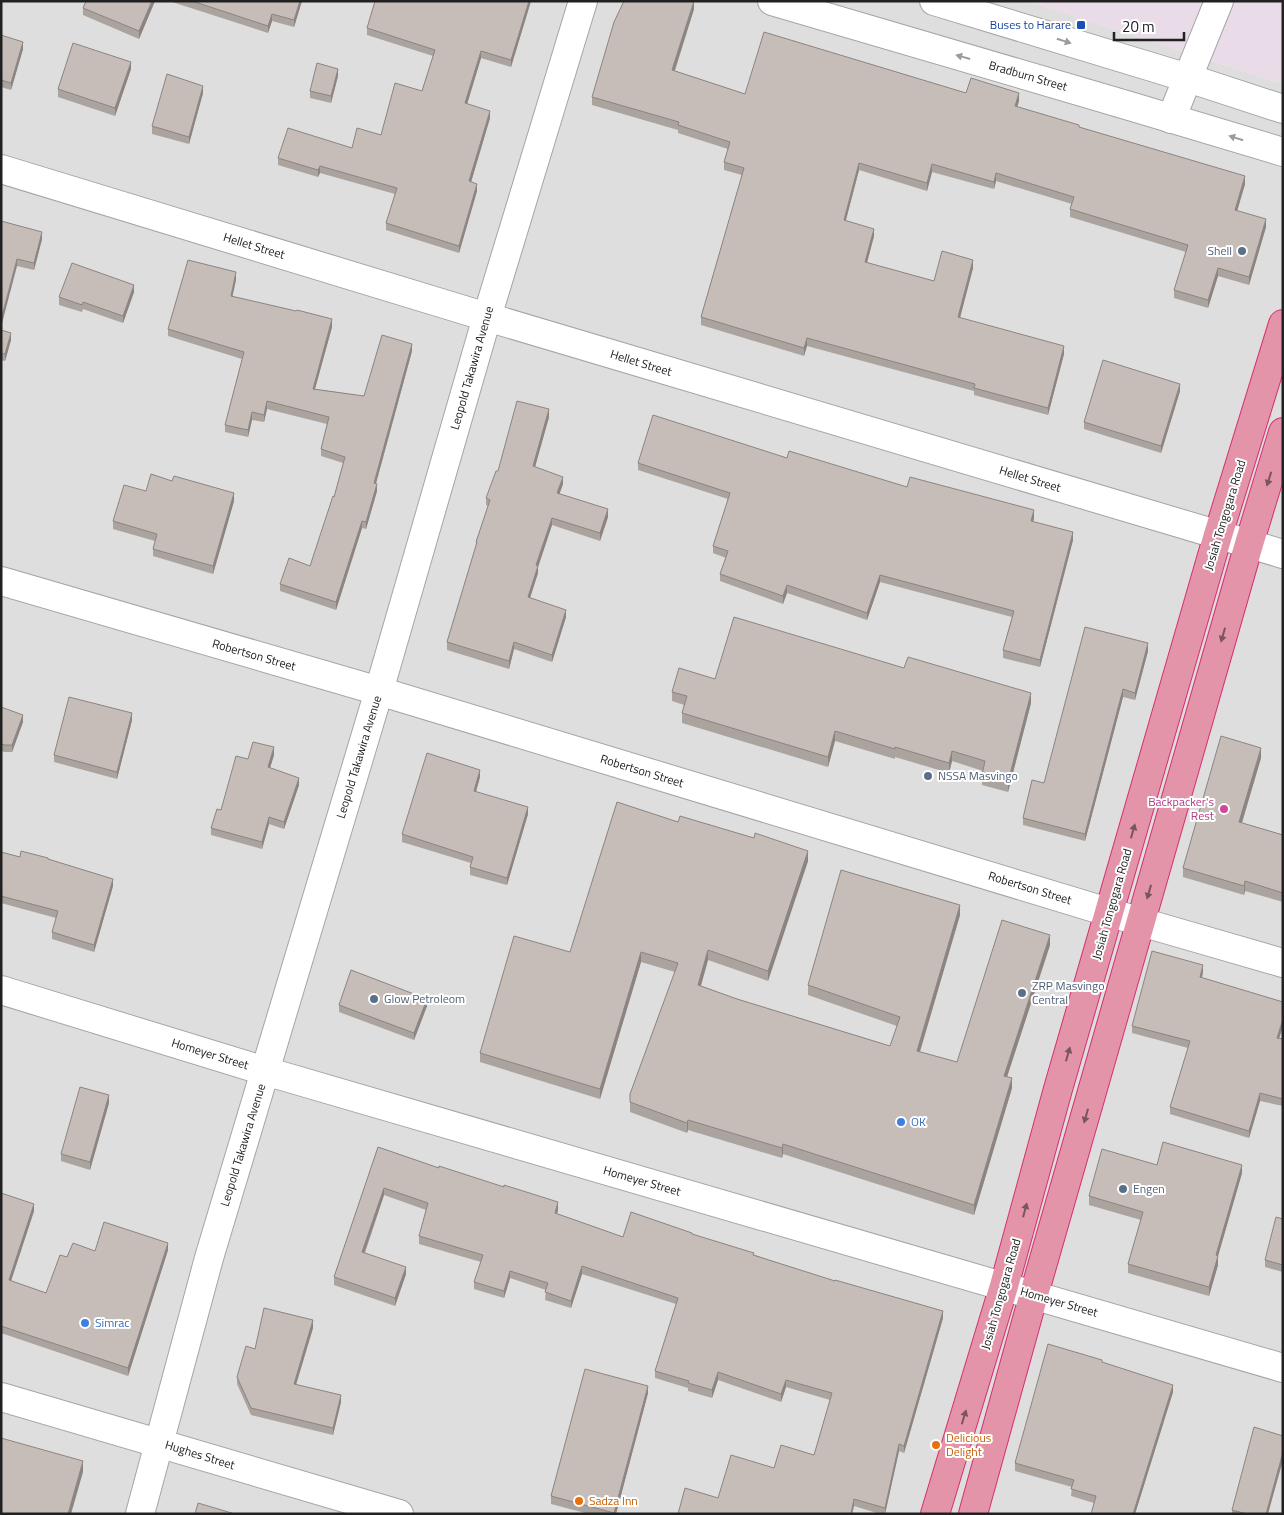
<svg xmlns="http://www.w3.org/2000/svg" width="1284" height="1515" viewBox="0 0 1284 1515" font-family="'Titillium Web',sans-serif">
	<rect width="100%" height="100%" fill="#f1eee8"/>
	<!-- residential -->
	<path fill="#dfdede" d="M1,1H1027L1283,84V1514H1Z"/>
	<!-- industrial -->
	<path fill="#eadbe8" d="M1027,1H1283V84Z"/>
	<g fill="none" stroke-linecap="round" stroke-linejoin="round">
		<!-- minor casing -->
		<g stroke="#a5a5a5" stroke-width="30">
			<g id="minor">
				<path d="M772,1L1133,107L1283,152"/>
				<path d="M934,1L1188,78L1283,109"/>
				<path d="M1171,119L1219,1"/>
				<path d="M1,169L487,317L1283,554"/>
				<path d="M1,581L379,691L1141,922L1283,963"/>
				<path d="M1,990L265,1071L1283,1368"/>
				<path d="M1,1397L399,1514"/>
				<path d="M140,1514L209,1258L379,691L487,317L583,1"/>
			</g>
		</g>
		<!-- highway casing -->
		<g stroke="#d53072" stroke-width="30">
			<g id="highway">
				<path d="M935,1514L1004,1286L1058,1089L1218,535L1283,324"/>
				<path d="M973,1514L1034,1294L1249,544L1283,432"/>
			</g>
		</g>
		<!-- minor -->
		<use href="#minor" stroke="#fff" stroke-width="28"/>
		<!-- highway -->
		<use href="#highway" stroke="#e494a8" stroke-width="28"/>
	</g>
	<!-- wall -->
	<g fill="#aaa39e">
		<path d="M155,1L139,39L83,15V8Z"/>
		<path d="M169,1H302L294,27L272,21L268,33Z"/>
		<path d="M531,1L511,67L481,58L467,104L490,118L471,182L477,191L459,253L386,230V223L395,194L320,173L318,177L278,165V158L352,148L381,135L422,91L433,56L367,35V28Z"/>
		<path d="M694,9L675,71L745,94L966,93L1019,101L1017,107L1079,127L1245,184L1237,211L1266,227L1249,285L1218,276L1208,308L1174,298V290L1186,252L1070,217V209L1072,204L996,181L994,189L932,172L927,191L859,170L846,220L874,236L867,263L934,281L973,268L960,318L1064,354L1048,415L974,395V391L807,346L804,356L701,325V317L742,175L724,170V162L728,149L678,133V130L592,105V97Z"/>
		<path d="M1,35L23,49L11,90L1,87Z"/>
		<path d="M131,69L115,116L58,97V89Z"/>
		<path d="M338,76L331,103L310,98V91Z"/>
		<path d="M203,93L189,144L152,134V126Z"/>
		<path d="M1,221L42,239L34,270L17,266Z"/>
		<path d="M236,280L232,296L332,327L315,389L364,396L412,351L376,484L377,491L366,529L362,528L336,610L280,591V584L310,566L334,497L343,463L321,456V449L327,424L267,409L264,422L252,420L248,437L225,432V425L242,359L168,336V329Z"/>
		<path d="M134,292L123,323L83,309L82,312L59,305V297Z"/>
		<path d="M1,330L11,340L5,361L1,360Z"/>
		<path d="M1180,391L1161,453L1084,429V422Z"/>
		<path d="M549,417L535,467L563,484L559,494L608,517L600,541L552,525L538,567V573L530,598L566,617L552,662L514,649L509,669L447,650V642L476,546V542L488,506L486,505V498L498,471Z"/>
		<path d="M787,458L1034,518L1033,522L1073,540L1040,667L1003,658V650L1012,617L880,582L867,620L787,593L783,604L720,581V574L726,558L713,553V546L728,499L638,470V463Z"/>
		<path d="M146,491L234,501L213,574L153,556V549L155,541L113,529V521Z"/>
		<path d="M1148,651L1135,700L1123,697L1085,841L1023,825V818Z"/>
		<path d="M904,668L1031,703L1008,792L982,785V775L983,771L952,761L949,773L895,757V759L835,741L828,767L682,723V713L684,705L672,701V692L715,679Z"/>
		<path d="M1,707L23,722L12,752H5L1,751Z"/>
		<path d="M132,720L117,779L54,762V755Z"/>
		<path d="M274,755L270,768L299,785L284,829L269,824L262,849L211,835V828L248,759Z"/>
		<path d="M1261,758L1242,823L1283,835V902L1245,891L1244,895L1183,877V868Z"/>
		<path d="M480,777L476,792L528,814L507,885L470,875V867L471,863L402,842V834Z"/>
		<path d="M678,822L808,861L768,981L708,960L701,986L737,999L890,1046L897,1026L808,995V985L960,915L920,1052L957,1062L1050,945L1007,1077L1012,1088L974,1215L783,1154L782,1158L688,1130L687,1133L630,1112V1094L675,972L641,962L600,1099L480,1062V1053L570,952Z"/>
		<path d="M1,852L20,857L48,859L113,886L94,952L52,939V932L56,918L1,903Z"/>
		<path d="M1203,972L1202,978L1283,1002V1026L1279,1038L1283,1039V1106L1260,1101L1249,1138L1170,1114V1107L1188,1048L1132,1033V1026Z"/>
		<path d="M339,1005L427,1006L414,1040L339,1012Z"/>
		<path d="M109,1103L90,1170L61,1161V1154Z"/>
		<path d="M378,1147L558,1210L557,1214L623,1237L692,1234L943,1318L904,1453L899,1451L885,1514H880L854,1506L852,1514H678L718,1498L774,1468L814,1455L830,1400L786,1387L781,1402L718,1380L712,1398L688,1391V1388L655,1378V1371L676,1304L582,1274L571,1308L545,1300L546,1290L510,1278L504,1298L474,1289V1282L481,1262L419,1244V1236L426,1210L384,1195L365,1253L406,1274L395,1306L334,1285V1277Z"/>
		<path d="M1157,1165L1242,1173L1218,1256V1265L1209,1296L1128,1273V1264L1141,1220L1089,1205V1196Z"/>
		<path d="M1,1193L34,1211L11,1281L46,1293L67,1257L95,1251L168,1250L128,1376L1,1333Z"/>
		<path d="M1283,1219V1272L1265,1267V1260Z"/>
		<path d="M313,1328L296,1385L341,1402L333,1435L251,1415L237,1384V1377L255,1349Z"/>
		<path d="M1102,1363L1173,1392L1135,1514H1091L1094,1503L1071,1496L1072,1487L1015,1471V1463Z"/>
		<path d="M648,1393L616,1514H589L551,1504V1496Z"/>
		<path d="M1232,1510L1268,1514H1232Z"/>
	</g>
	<!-- shaded-wall -->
	<g fill="#8b8481">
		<path d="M152,1H155L139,39V31Z"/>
		<path d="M300,1H302L294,27V20Z"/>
		<path d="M529,1H531L511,67V60Z"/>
		<path d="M694,1V9L672,78V70Z"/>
		<path d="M272,14V21L268,33V26Z"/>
		<path d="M23,42V49L11,90V83Z"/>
		<path d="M481,51V58L465,111V103Z"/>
		<path d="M131,62V69L115,116V108Z"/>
		<path d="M338,69V76L331,103V96Z"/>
		<path d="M203,86V93L189,144V137Z"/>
		<path d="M1019,93V101L1015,114V106Z"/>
		<path d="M490,111V118L469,189V181Z"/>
		<path d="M859,163V170L844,227V220Z"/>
		<path d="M932,164V172L927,191V183Z"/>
		<path d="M320,166V173L318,177V170Z"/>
		<path d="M996,173V181L994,189V182Z"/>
		<path d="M1245,176V184L1235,218V210Z"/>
		<path d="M477,184V191L459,253V246Z"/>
		<path d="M1266,219V227L1249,285V277Z"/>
		<path d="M874,229V236L865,270V262Z"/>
		<path d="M42,232V239L34,270V263Z"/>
		<path d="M17,259V266L1,327V320Z"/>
		<path d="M973,260V268L958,325V317Z"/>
		<path d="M1218,268V276L1208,308V300Z"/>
		<path d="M236,272V280L231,303V296Z"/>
		<path d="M134,285V292L123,323V316Z"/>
		<path d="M332,319V327L313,396V389Z"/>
		<path d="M11,333V340L5,361V354Z"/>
		<path d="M807,338V346L804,356V348Z"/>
		<path d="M412,344V351L374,490V483Z"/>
		<path d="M1064,346V354L1048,415V408Z"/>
		<path d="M1180,384V391L1161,453V446Z"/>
		<path d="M267,401V409L264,422V415Z"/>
		<path d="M549,409V417L533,474V466Z"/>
		<path d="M252,412V420L248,437V430Z"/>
		<path d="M563,477V484L557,501V493Z"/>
		<path d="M377,484V491L366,529V522Z"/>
		<path d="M234,493V501L213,574V566Z"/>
		<path d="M608,509V517L600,541V533Z"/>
		<path d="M1034,510V518L1031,529V521Z"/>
		<path d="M552,518V525L538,567V573L528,604V597L536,565Z"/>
		<path d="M362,521V528L336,610V602Z"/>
		<path d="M1073,532V540L1040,667V660Z"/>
		<path d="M880,575V582L867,620V613Z"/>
		<path d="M787,585V593L783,604V596Z"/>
		<path d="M566,610V617L552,662V655Z"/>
		<path d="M514,642V649L509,669V661Z"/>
		<path d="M1148,643V651L1135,700V693Z"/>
		<path d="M1123,689V697L1085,841V834Z"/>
		<path d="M1031,693V703L1008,792V782Z"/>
		<path d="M132,713V720L117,779V772Z"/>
		<path d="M23,715V722L12,752V745Z"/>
		<path d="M835,731V741L828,767V757Z"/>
		<path d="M274,747V755L268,774V767Z"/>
		<path d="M1261,748V758L1239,832V822Z"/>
		<path d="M952,751V761L949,773V763Z"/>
		<path d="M480,770V777L474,798V791Z"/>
		<path d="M299,778V785L284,829V822Z"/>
		<path d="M528,807V814L507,885V878Z"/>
		<path d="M269,817V824L262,849V842Z"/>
		<path d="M808,851V861L768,981V971Z"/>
		<path d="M113,879V886L94,952V945Z"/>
		<path d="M1245,881V891L1244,895V886Z"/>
		<path d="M960,905V915L917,1061V1051Z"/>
		<path d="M1050,935V945L1004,1086V1076Z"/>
		<path d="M708,950V960L698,995V985Z"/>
		<path d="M641,952V962L600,1099V1089Z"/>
		<path d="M1203,965V972L1200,984V977Z"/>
		<path d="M427,999V1006L414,1040V1033Z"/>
		<path d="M1283,1019V1026L1277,1045V1038Z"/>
		<path d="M1012,1078V1088L974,1215V1205Z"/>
		<path d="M1260,1093V1101L1249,1138V1131Z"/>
		<path d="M109,1095V1103L90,1170V1162Z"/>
		<path d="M688,1120V1130L687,1133V1123Z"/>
		<path d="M783,1144V1154L782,1158V1148Z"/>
		<path d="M1242,1165V1173L1218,1256V1265L1209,1296V1287L1216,1255Z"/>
		<path d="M384,1188V1195L362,1259V1252Z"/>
		<path d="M558,1202V1210L555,1221V1213Z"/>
		<path d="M34,1204V1211L9,1287V1280Z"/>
		<path d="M168,1243V1250L128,1376V1368Z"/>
		<path d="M582,1266V1274L571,1308V1301Z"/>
		<path d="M406,1267V1274L395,1306V1298Z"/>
		<path d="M510,1271V1278L504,1298V1291Z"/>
		<path d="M943,1311V1318L904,1453V1446Z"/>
		<path d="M313,1320V1328L294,1391V1384Z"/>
		<path d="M718,1372V1380L712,1398V1390Z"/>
		<path d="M786,1380V1387L781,1402V1394Z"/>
		<path d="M1173,1385V1392L1135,1514H1133Z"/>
		<path d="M648,1386V1393L616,1514H614Z"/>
		<path d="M341,1395V1402L333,1435V1428Z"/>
		<path d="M899,1444V1451L885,1514V1508Z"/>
		<path d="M1283,1452V1460L1268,1514H1266Z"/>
		<path d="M83,1461V1472L71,1514H68Z"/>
		<path d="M854,1499V1506L852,1514H851Z"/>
	</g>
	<!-- building -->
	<g fill="#c6bdb8" stroke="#8b8481">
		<path d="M86,1H152L139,31L83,8Z"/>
		<path d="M192,1H300L294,20L272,14L268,26Z"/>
		<path d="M375,1H529L511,60L481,51L465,103L490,111L469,181L477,184L459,246L386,223L397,188L320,166L318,170L278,158L288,128L352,148L357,128L381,135L395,83L422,91L435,50L367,28Z"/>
		<path d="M624,1H694L672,70L745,94L764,32L966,93L971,78L1019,93L1015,106L1079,125V127L1245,176L1235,210L1266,219L1249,277L1218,268L1208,300L1174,290L1188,245L1070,209L1074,197L996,173L994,182L932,164L927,183L859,163L844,220L874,229L865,262L934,281L942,251L973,260L958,317L1064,346L1048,408L974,388L975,384L807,338L804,348L701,317L744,168L724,162L730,142L678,125L679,122L592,97L614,22Z"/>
		<path d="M1,35L23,42L11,83L1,80Z"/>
		<path d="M73,43L131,62L115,108L58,89Z"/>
		<path d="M317,63L338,69L331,96L310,91Z"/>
		<path d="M167,74L203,86L189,137L152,126Z"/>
		<path d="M1,221L42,232L34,263L17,259L1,320Z"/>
		<path d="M188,260L236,272L231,296L296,311L297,310L332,319L313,389L364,396L382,335L412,344L374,483L377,484L366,522L362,521L336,602L280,584L289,558L310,566L333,496L334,497L345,457L321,449L329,417L267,401L264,415L252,412L248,430L225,425L244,352L168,329Z"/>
		<path d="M72,263L134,285L123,316L83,302L82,305L59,297Z"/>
		<path d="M1,330L11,333L5,354L1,353Z"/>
		<path d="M1103,360L1180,384L1161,446L1084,422Z"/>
		<path d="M517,401L549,409L533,466L563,477L557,493L608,509L600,533L552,518L536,565L538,566L528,597L566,610L552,655L514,642L509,661L447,642L477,542H476L490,500L486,498L496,471H498Z"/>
		<path d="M653,415L787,458L789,451L907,487L910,477L1034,510L1031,521L1073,532L1040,660L1003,650L1014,611L880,575L867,613L787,585L783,596L720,574L728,551L713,546L730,493L638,463Z"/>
		<path d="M151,474L172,481L174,476L234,493L213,566L153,549L157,534L113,521L124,485L146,491Z"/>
		<path d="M734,617L904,668L908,657L1031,693L1008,782L982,775L985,761L952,751L949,763L895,747V749L835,731L828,757L682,713L687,696L672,692L679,668L715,679Z"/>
		<path d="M1085,627L1148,643L1135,693L1123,689L1085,834L1023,818L1032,780L1044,783Z"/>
		<path d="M69,697L132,713L117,772L54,755Z"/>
		<path d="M1,707L23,715L12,745H5L1,744Z"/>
		<path d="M1221,736L1261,748L1239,822L1283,835V893L1245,881L1244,886L1183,868Z"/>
		<path d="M253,742L274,747L268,767L299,778L284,822L269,817L262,842L211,828L217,809L221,810L236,756L248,759Z"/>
		<path d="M427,753L480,770L474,791L528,807L507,878L470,867L473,857L402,834Z"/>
		<path d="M617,802L678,822L680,816L754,838L755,833L808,851L768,971L708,950L698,985L737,999L890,1046L900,1017L808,985L841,870L960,905L917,1051L957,1062L1002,920L1050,935L1004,1076L1012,1078L974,1205L783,1144L782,1148L688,1120L687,1123L630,1102V1094L678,963L641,952L600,1089L480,1053L514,936L570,952Z"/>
		<path d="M21,851L48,858V859L113,879L94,945L52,932L58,911L1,896V852L20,857Z"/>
		<path d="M1152,951L1203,965L1200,977L1283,1002V1019L1277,1038L1283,1039V1099L1260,1093L1249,1131L1170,1107L1190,1041L1132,1026Z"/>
		<path d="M351,970L427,999L414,1033L339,1005Z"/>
		<path d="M80,1087L109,1095L90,1162L61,1154Z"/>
		<path d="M1163,1142L1242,1165L1216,1255L1218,1256L1209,1287L1128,1264L1143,1212L1089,1196L1102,1149L1157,1165Z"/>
		<path d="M378,1147L439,1168V1166L504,1187V1185L558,1202L555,1213L623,1237L631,1212L692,1233V1234L754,1253L753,1255L835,1281V1280L943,1311L904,1446L899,1444L885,1508L854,1499L851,1514H750L747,1513V1514H678L685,1488L718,1498L731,1455L774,1468L781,1445L814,1455L832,1393L786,1380L781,1394L718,1372L712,1390L688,1383L689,1381L655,1371L678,1298L582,1266L571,1301L545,1292L548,1283L510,1271L504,1291L474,1282L483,1255L419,1236L428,1203L384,1188L362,1252L406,1267L395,1298L334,1277Z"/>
		<path d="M1,1193L34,1204L9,1280L46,1293L60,1255L67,1257L73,1243L95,1251L104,1222L168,1243L128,1368L1,1326Z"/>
		<path d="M1276,1217L1283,1219V1265L1265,1260Z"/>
		<path d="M264,1308L313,1320L294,1384L341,1395L333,1428L251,1408L237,1377L246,1346L255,1349Z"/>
		<path d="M1048,1344L1102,1360V1362L1173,1385L1133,1514H1091L1096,1496L1071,1489L1074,1480L1015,1463Z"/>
		<path d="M585,1369L648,1386L614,1513L551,1496Z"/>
		<path d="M1254,1427L1283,1436V1452L1266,1514H1247L1232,1510Z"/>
		<path d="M1,1438L83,1461L68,1514H1Z"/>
		<path d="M198,1503L235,1514H195Z"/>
	</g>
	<!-- one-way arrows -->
	<defs><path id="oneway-solid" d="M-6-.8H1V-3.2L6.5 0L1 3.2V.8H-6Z" transform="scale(1.25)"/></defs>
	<g fill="#9b9b9b">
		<use href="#oneway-solid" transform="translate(1064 41) rotate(17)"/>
		<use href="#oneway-solid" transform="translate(963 57) rotate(-164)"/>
		<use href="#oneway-solid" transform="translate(1236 138) rotate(-163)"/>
	</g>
	<g fill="#79555e">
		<use href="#oneway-solid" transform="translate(1269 479) rotate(107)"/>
		<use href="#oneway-solid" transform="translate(1223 635) rotate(106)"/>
		<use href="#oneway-solid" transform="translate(1133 831) rotate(-74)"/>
		<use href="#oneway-solid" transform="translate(1149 892) rotate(106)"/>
		<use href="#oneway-solid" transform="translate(1068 1054) rotate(-74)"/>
		<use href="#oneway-solid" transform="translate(1086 1116) rotate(106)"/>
		<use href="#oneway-solid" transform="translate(1025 1210) rotate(-75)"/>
		<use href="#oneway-solid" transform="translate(964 1417) rotate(-73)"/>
	</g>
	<!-- markers -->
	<rect fill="#1a4fb4" stroke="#fff" stroke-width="2" x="1076" y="20" width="10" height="10" rx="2.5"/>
	<g fill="#5c6f8a" stroke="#fff" stroke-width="2">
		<circle cx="1242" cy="251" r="5"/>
		<circle cx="928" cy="776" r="5"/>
		<circle cx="1022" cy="993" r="5"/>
		<circle cx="374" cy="999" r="5"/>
		<circle cx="1123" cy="1189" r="5"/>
	</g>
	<circle fill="#d1479c" stroke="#fff" stroke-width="2" cx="1224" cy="809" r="5"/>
	<g fill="#3f7fe0" stroke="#fff" stroke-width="2">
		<circle cx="901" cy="1122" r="5"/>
		<circle cx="85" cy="1323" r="5"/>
	</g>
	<g fill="#e8710a" stroke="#fff" stroke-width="2">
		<circle cx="936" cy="1445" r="5"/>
		<circle cx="579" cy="1501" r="5"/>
	</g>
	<g text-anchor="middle" stroke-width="4" stroke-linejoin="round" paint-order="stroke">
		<!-- transit labels -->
		<g font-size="12" fill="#164399" stroke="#fff" text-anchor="end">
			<text x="1071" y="29">Buses to Harare</text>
		</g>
		<!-- street labels -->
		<g font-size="12" fill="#212121" stroke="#fff">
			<text transform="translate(1028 76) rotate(16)" y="4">Bradburn Street</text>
			<text transform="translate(254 246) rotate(17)" y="4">Hellet Street</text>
			<text transform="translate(641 363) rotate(17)" y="4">Hellet Street</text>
			<text transform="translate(472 368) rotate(-74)" y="4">Leopold Takawira Avenue</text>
			<text transform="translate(1030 479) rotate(17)" y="4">Hellet Street</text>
			<text transform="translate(1225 515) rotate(-73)" y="4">Josiah Tongogara Road</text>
			<text transform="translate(254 655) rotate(16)" y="4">Robertson Street</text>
			<text transform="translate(359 757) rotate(-73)" y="4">Leopold Takawira Avenue</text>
			<text transform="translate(642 771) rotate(17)" y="4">Robertson Street</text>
			<text transform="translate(1030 888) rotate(17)" y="4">Robertson Street</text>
			<text transform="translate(1112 904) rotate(-74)" y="4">Josiah Tongogara Road</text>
			<text transform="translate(210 1054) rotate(17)" y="4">Homeyer Street</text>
			<text transform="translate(243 1145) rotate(-73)" y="4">Leopold Takawira Avenue</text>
			<text transform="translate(642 1181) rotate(16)" y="4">Homeyer Street</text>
			<text transform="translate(1001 1294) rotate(-74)" y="4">Josiah Tongogara Road</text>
			<text transform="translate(1059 1302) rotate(16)" y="4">Homeyer Street</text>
			<text transform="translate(200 1455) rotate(17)" y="4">Hughes Street</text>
		</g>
		<!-- service labels -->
		<g font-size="12" fill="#4e5e75" stroke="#fff" text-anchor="start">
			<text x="1232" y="255" text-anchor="end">Shell</text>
			<text x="938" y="780">NSSA Masvingo</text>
			<text x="1032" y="990">ZRP Masvingo<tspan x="1032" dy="14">Central</tspan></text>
			<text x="384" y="1003">Glow Petroleom</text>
			<text x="1133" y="1193">Engen</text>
		</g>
		<!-- hotel labels -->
		<g font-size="12" fill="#b23c85" stroke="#fff" text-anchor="end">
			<text x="1214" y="806">Backpacker's<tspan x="1214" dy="14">Rest</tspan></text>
		</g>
		<!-- shop labels -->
		<g font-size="12" fill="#366cbe" stroke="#fff" text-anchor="start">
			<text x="911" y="1126">OK</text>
			<text x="95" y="1327">Simrac</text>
		</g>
		<!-- food labels -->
		<g font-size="12" fill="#c56008" stroke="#fff" text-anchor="start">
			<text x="946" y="1442">Delicious<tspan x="946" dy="14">Delight</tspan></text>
			<text x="589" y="1505">Sadza Inn</text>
		</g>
	</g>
	<!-- border -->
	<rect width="1284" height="1515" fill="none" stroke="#212121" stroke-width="5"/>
	<!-- scale -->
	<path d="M1114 32v8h70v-8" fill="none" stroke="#212121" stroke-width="2.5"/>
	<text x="1122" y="32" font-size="15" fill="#212121" stroke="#ffffff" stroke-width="4" paint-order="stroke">20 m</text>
</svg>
